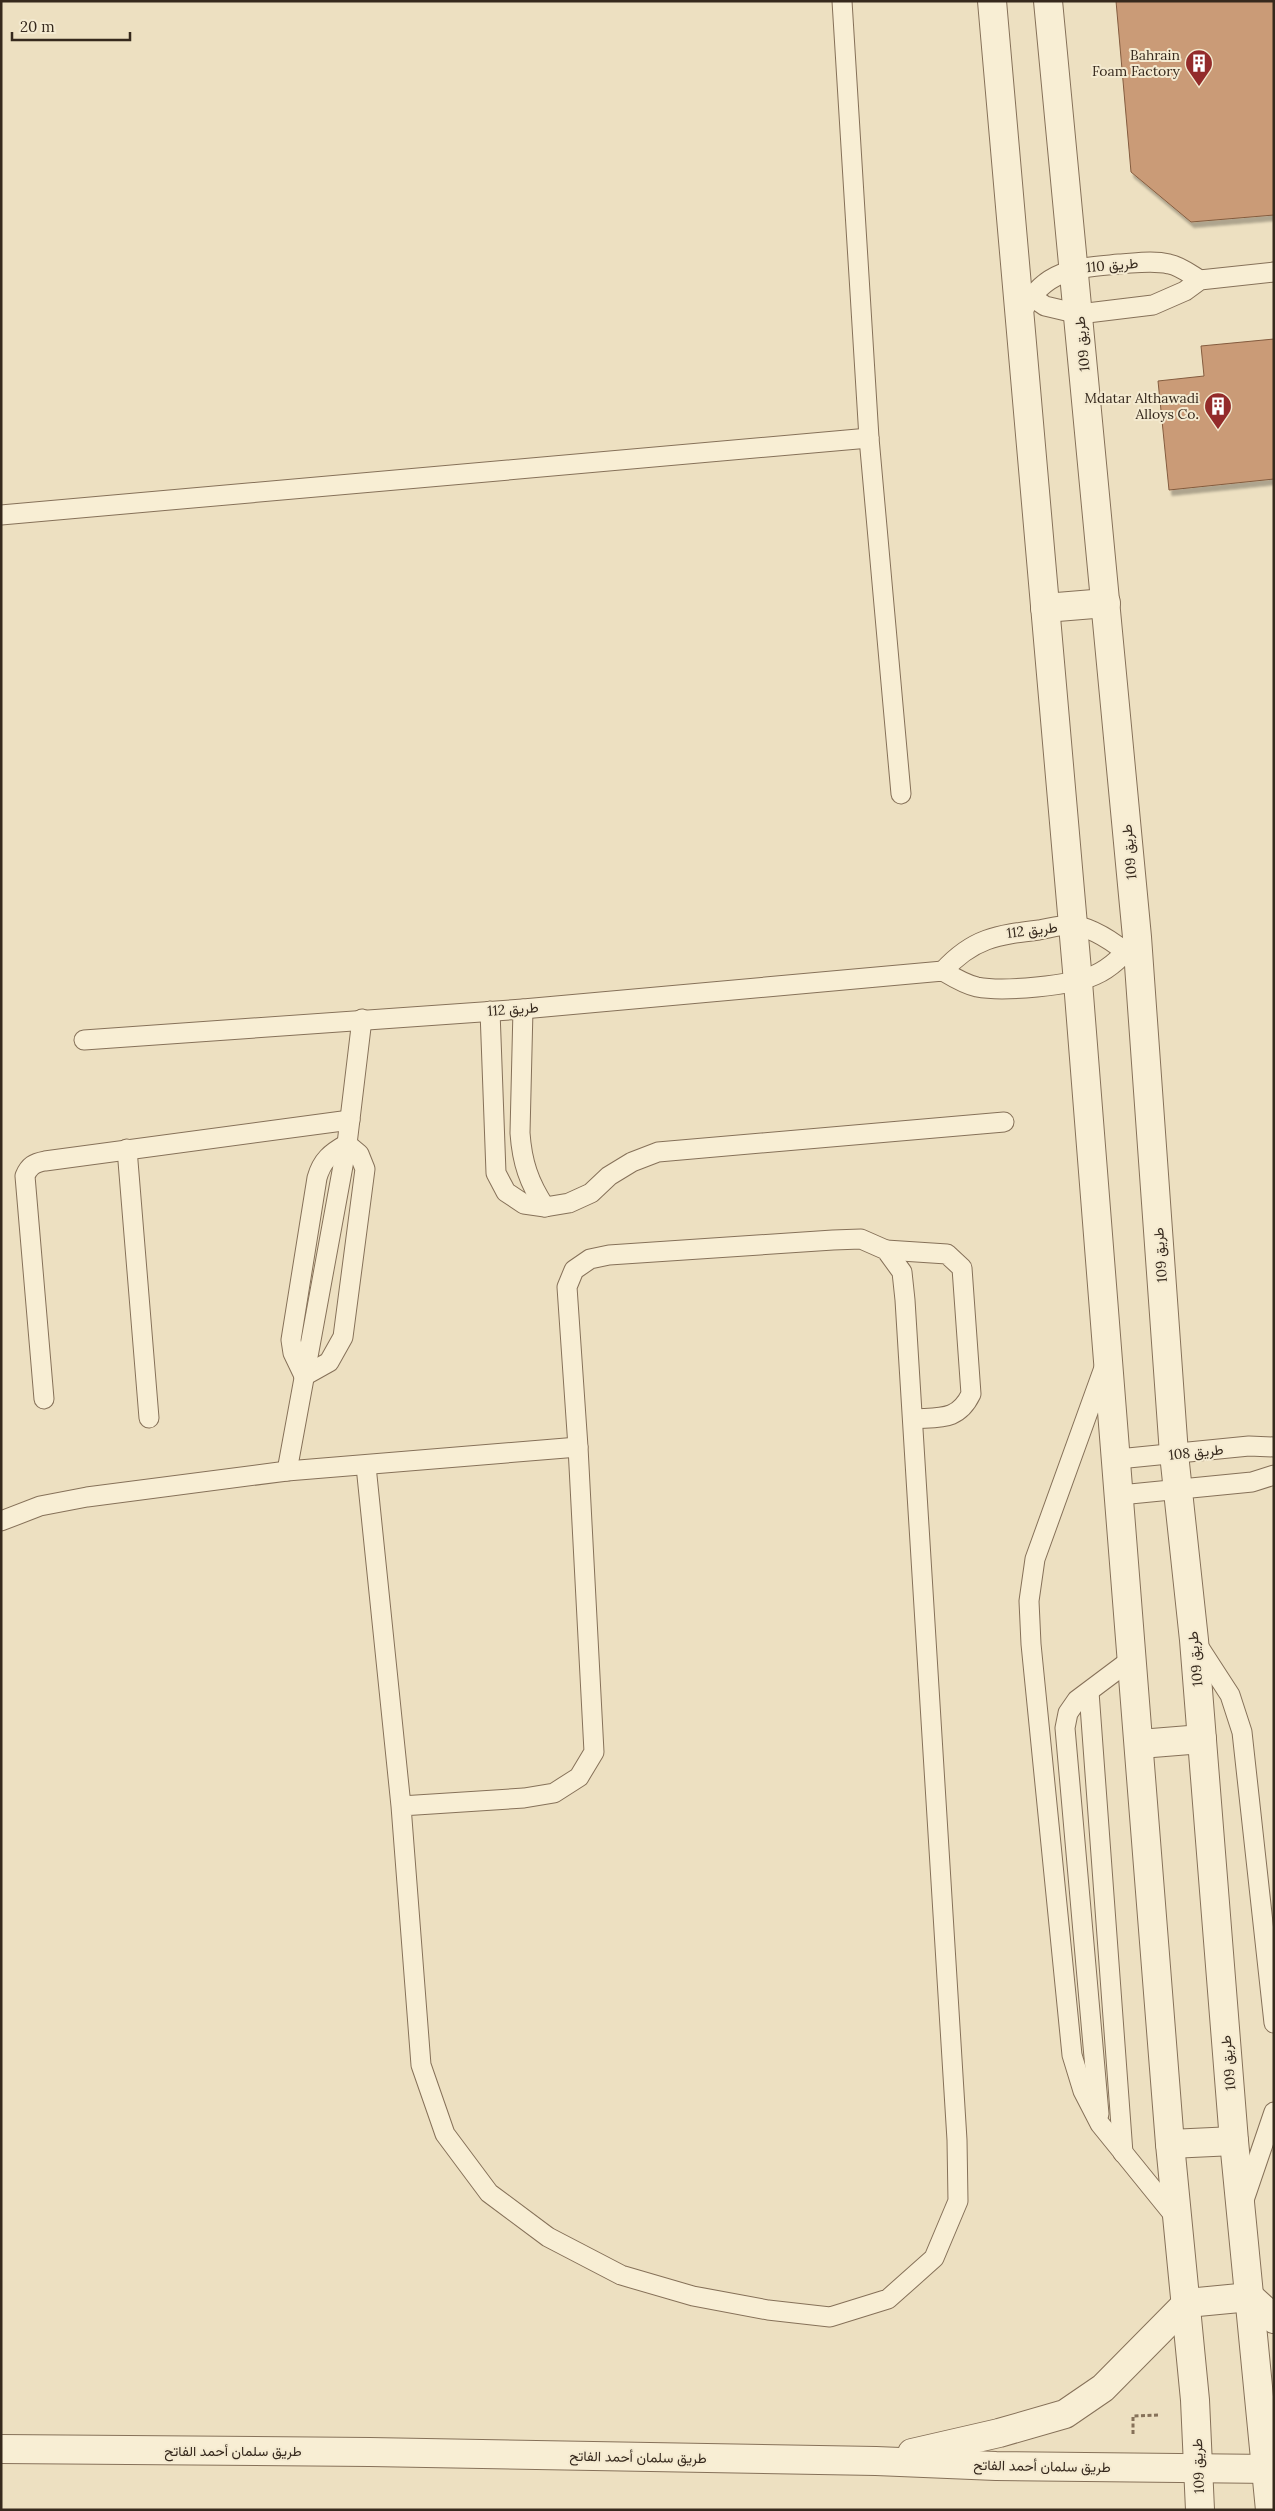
<svg xmlns="http://www.w3.org/2000/svg" width="1275" height="2511" viewBox="0 0 1275 2511" font-family="Lora,Vazirmatn,serif">
	<defs>
		<filter id="shadow"><feDropShadow dx="3" dy="5.5" stdDeviation="1" flood-color="#0004"/></filter>
	</defs>
	<rect width="100%" height="100%" fill="#ede0c1"/>
	<!-- building -->
	<g fill="#ca9b77" stroke="#845c3f" filter="url(#shadow)">
		<path d="M1116,1H1274V215L1191,222L1131,172Z"/>
		<path d="M1274,339V479L1169,490L1158,381L1204,376L1201,346Z"/>
	</g>
	<g fill="none" stroke-linecap="round" stroke-linejoin="round">
		<!-- service casing -->
		<g stroke="#867159" stroke-width="21">
			<g id="service">
				<path d="M842,1L869,438L901,794"/>
				<path d="M1019,288L1045,306L1079,314L1153,305L1185,291L1200,280L1274,272"/>
				<path d="M1024,309C1046,268 1079,268 1119,264C1136,263 1153,260 1169,264C1180,266 1190,274 1200,280"/>
				<path d="M1,515L869,438"/>
				<path d="M943,971C973,938 997,935 1039,930C1050,928 1064,924 1074,925C1096,929 1118,945 1134,959"/>
				<path d="M523,1009L520,1133C522,1162 529,1183 545,1207"/>
				<path d="M490,1011L496,1173L506,1192L524,1204L545,1207L569,1203L591,1193L609,1176L632,1162L658,1152L1004,1122"/>
				<path d="M84,1040L523,1009L943,971C953,977 964,984 977,987C1003,992 1071,986 1095,975C1113,967 1126,953 1137,937"/>
				<path d="M127,1149L149,1418"/>
				<path d="M886,1250L947,1254L962,1268L971,1394C958,1421 940,1417 913,1419"/>
				<path d="M1105,1365L1035,1559L1029,1601L1031,1644L1072,2055L1083,2091L1100,2124L1177,2219"/>
				<path d="M304,1376L329,1362L343,1337L365,1169L359,1154L347,1144"/>
				<path d="M304,1376L293,1353L291,1340L317,1178C322,1160 331,1153 347,1144"/>
				<path d="M44,1399L25,1176C29,1166 34,1163 45,1161L350,1120"/>
				<path d="M1118,1459L1249,1446L1274,1447"/>
				<path d="M366,1466L401,1806L421,2065L445,2134L489,2193L548,2237L621,2275L693,2296L768,2310L830,2317L888,2299L934,2258L958,2201L957,2140L905,1300L902,1272L886,1250L861,1239L833,1240L609,1255L590,1259L574,1270L567,1287L578,1447L594,1752L579,1777L554,1793L524,1798L401,1806"/>
				<path d="M287,1471L347,1144L362,1019"/>
				<path d="M1120,1495L1252,1482L1274,1475"/>
				<path d="M1,1521L40,1506L87,1497L287,1471L578,1447"/>
				<path d="M1195,1641L1230,1695L1242,1732L1274,2023"/>
				<path d="M1089,1692L1123,2153"/>
				<path d="M1099,2114L1065,1728L1068,1713L1077,1700L1133,1658"/>
				<path d="M1243,2203L1274,2112"/>
			</g>
		</g>
		<!-- tertiary casing -->
		<g stroke="#867159" stroke-width="30">
			<g id="tertiary">
				<path d="M992,1L1078,982L1170,2144L1195,2400L1200,2510"/>
				<path d="M1048,1L1137,937L1174,1454L1194,1640L1234,2141L1270,2510"/>
				<path d="M1045,608L1106,603"/>
				<path d="M1140,1744L1202,1739"/>
				<path d="M1170,2144L1234,2141"/>
				<path d="M1,2449L370,2452L876,2461L996,2466L1274,2469"/>
				<path d="M912,2453L999,2433L1065,2414L1103,2388L1187,2303L1250,2297L1274,2319"/>
			</g>
		</g>
		<!-- path -->
		<path stroke="#867159" stroke-width="3" stroke-dasharray="4 2.5" stroke-linecap="butt" d="M1133,2434V2416L1160,2415"/>
		<!-- service -->
		<use href="#service" stroke="#f8eed4" stroke-width="19"/>
		<!-- tertiary -->
		<use href="#tertiary" stroke="#f8eed4" stroke-width="28"/>
	</g>
	<!-- icons -->
	<defs>
		<g id="building-pin" transform="scale(1.4375)"><path d="M0 17L-7.5 6A9.5 9.5 0 1 1 7.5 6Z" fill="#932b2a" stroke="#f4ead0"/><path d="M-4-6H4V6H1V3H-1V6H-4ZM-2.5-4.3h1.7v1.8h-1.7ZM.8-4.3h1.7v1.8H.8ZM-2.5-1h1.7V.8h-1.7ZM.8-1h1.7V.8H.8Z" fill="#fff"/></g>
	</defs>
	<g fill-rule="evenodd">
		<use href="#building-pin" x="1199" y="63"/>
		<use href="#building-pin" x="1218" y="406"/>
	</g>
	<g text-anchor="middle" stroke-width="4" stroke-linejoin="round" paint-order="stroke">
		<!-- poi labels -->
		<g font-size="14" fill="#36291d" stroke="#f4ead0" text-anchor="end">
			<text x="1180" y="60">Bahrain<tspan x="1180" dy="16">Foam Factory</tspan></text>
			<text x="1199" y="403">Mdatar Althawadi<tspan x="1199" dy="16">Alloys Co.</tspan></text>
		</g>
		<!-- street labels -->
		<g font-size="14" fill="#36291d" stroke="#f4ead0">
			<text transform="translate(1112 265) rotate(-5)" y="5">طريق 110</text>
			<text transform="translate(1082 344) rotate(-95)" y="5">طريق 109</text>
			<text transform="translate(1129 852) rotate(-95)" y="5">طريق 109</text>
			<text transform="translate(1032 930) rotate(-7)" y="5">طريق 112</text>
			<text transform="translate(513 1009) rotate(-4)" y="5">طريق 112</text>
			<text transform="translate(1160 1255) rotate(-94)" y="5">طريق 109</text>
			<text transform="translate(1196 1452) rotate(-6)" y="5">طريق 108</text>
			<text transform="translate(1195 1659) rotate(-95)" y="5">طريق 109</text>
			<text transform="translate(1228 2063) rotate(-95)" y="5">طريق 109</text>
			<text x="233" y="2456">طريق سلمان أحمد الفاتح</text>
			<text transform="translate(638 2457) rotate(1)" y="5">طريق سلمان أحمد الفاتح</text>
			<text transform="translate(1042 2466) rotate(1)" y="5">طريق سلمان أحمد الفاتح</text>
			<text transform="translate(1198 2466) rotate(-92)" y="5">طريق 109</text>
		</g>
	</g>
	<!-- border -->
	<rect width="1275" height="2511" fill="none" stroke="#36291d" stroke-width="5"/>
	<!-- scale -->
	<path d="M12 32v8h118v-8" fill="none" stroke="#36291d" stroke-width="2.5"/>
	<text x="20" y="32" font-size="15" fill="#36291d" stroke="#f4ead0" stroke-width="4" paint-order="stroke">20 m</text>
</svg>
